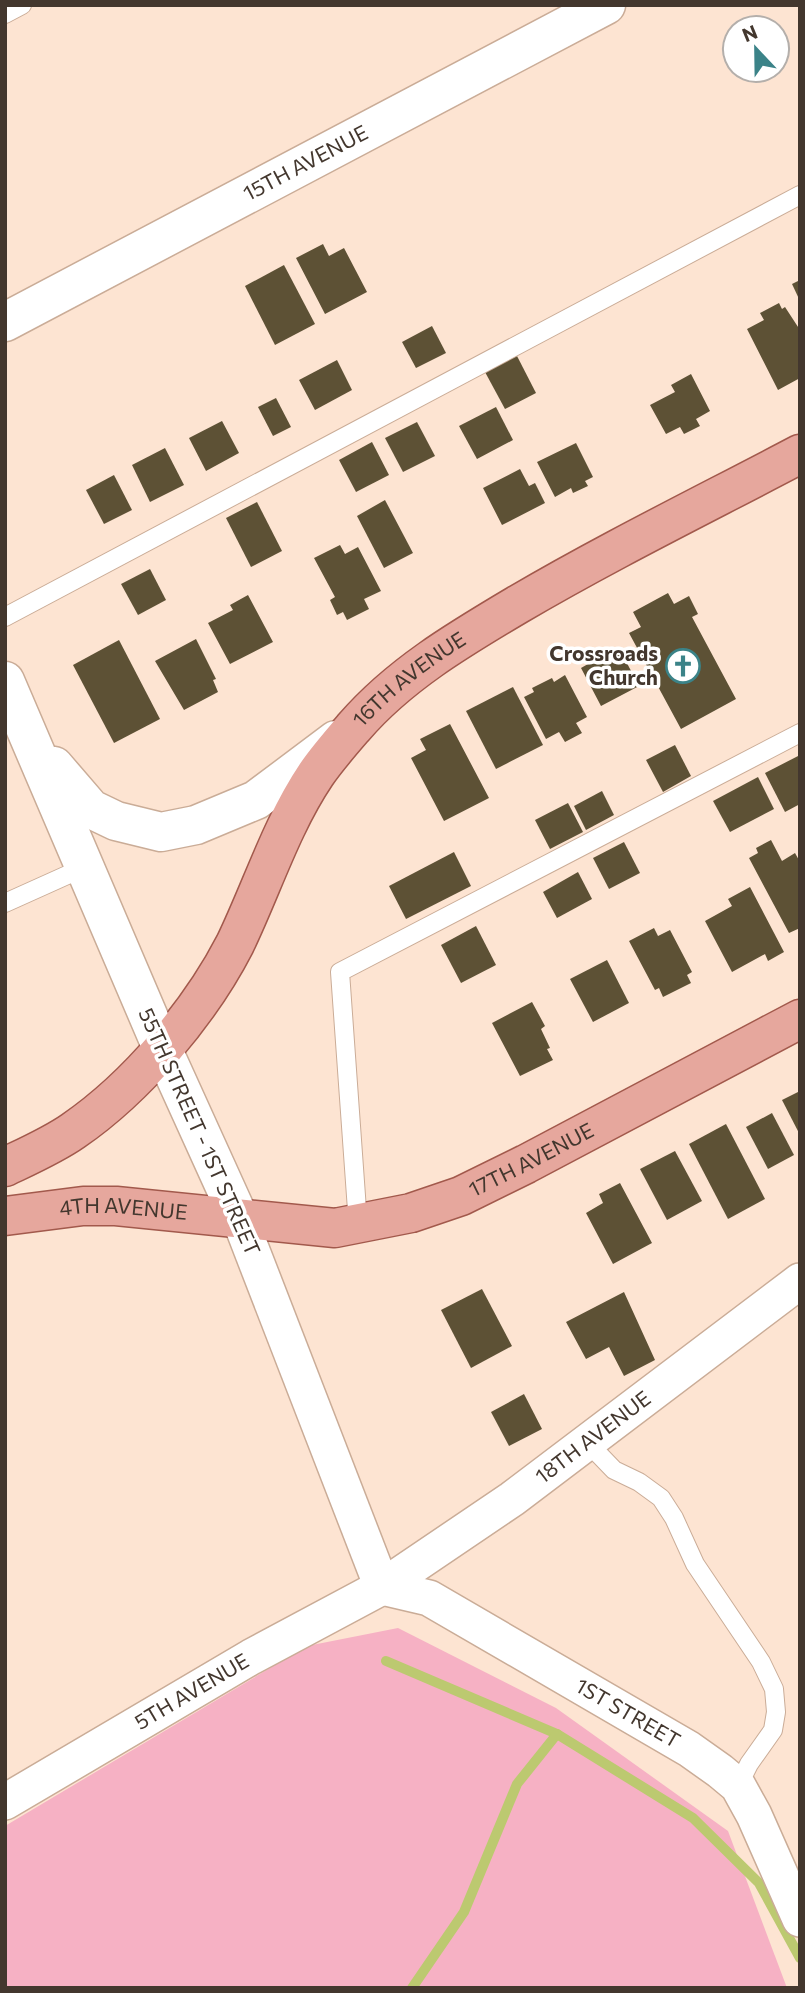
<svg xmlns="http://www.w3.org/2000/svg" width="805" height="1993" viewBox="0 0 805 1993" font-family="Commissioner,sans-serif">
	<rect width="100%" height="100%" fill="#fde4d2"/>
	<!-- green -->
	<path fill="#f6b1c4" d="M398,1628L556,1708L728,1831L787,1988H5V1826L307,1646Z"/>
	<g fill="none" stroke-linecap="round" stroke-linejoin="round">
		<!-- stream -->
		<g stroke="#bcc970" stroke-width="10">
			<path d="M386,1661L557,1734L693,1818L759,1883L800,1958"/>
			<path d="M412,1988L464,1912L517,1784L557,1734"/>
		</g>
	</g>
	<!-- building -->
	<g fill="#5d5135">
		<path d="M323,244L329,256L344,248L367,292L325,314L296,258Z"/>
		<path d="M284,265L315,324L275,345L245,286Z"/>
		<path d="M800,280V301L792,284Z"/>
		<path d="M779,303L782,309L785,307L800,330V378L778,390L747,329L764,320L760,313Z"/>
		<path d="M432,326L446,353L416,368L402,342Z"/>
		<path d="M517,356L536,393L505,409L485,372Z"/>
		<path d="M337,360L352,390L315,410L299,380Z"/>
		<path d="M691,374L710,411L696,419L700,426L684,434L680,427L666,434L650,405L675,392L671,385Z"/>
		<path d="M276,398L291,427L273,436L258,407Z"/>
		<path d="M496,407L513,440L477,459L459,426Z"/>
		<path d="M222,421L239,453L206,471L189,438Z"/>
		<path d="M417,422L435,456L403,472L385,438Z"/>
		<path d="M372,442L389,475L356,492L339,460Z"/>
		<path d="M576,443L593,477L585,481L588,486L573,493L571,488L555,497L537,462Z"/>
		<path d="M165,448L184,485L150,502L132,465Z"/>
		<path d="M520,469L529,486L535,483L545,503L502,525L483,488Z"/>
		<path d="M114,475L132,510L104,524L86,490Z"/>
		<path d="M385,500L413,553L384,568L357,516Z"/>
		<path d="M257,502L282,551L251,567L226,518Z"/>
		<path d="M340,545L345,554L358,547L381,591L364,599L369,609L347,620L343,612L337,615L330,600L335,597L314,558Z"/>
		<path d="M150,569L166,600L138,615L121,584Z"/>
		<path d="M668,593L674,604L689,596L698,614L692,617L736,699L681,729L629,633L641,627L633,612Z"/>
		<path d="M248,595L273,642L230,664L208,623L233,610L230,605Z"/>
		<path d="M196,639L216,679L213,680L218,692L184,710L155,661Z"/>
		<path d="M119,640L160,719L114,743L73,665Z"/>
		<path d="M619,648L639,686L601,706L581,668L588,664L586,660L605,651L606,654Z"/>
		<path d="M565,675L587,717L576,723L582,733L565,742L559,732L546,739L524,697L534,692L532,688L552,678L554,682Z"/>
		<path d="M513,687L543,745L496,769L466,711Z"/>
		<path d="M450,724L489,798L444,821L411,758L426,750L420,739Z"/>
		<path d="M675,745L691,776L663,792L646,760Z"/>
		<path d="M800,755V804L785,812L765,773Z"/>
		<path d="M758,777L774,809L730,832L713,801Z"/>
		<path d="M602,791L614,815L586,830L574,806Z"/>
		<path d="M568,803L583,832L550,849L535,820Z"/>
		<path d="M771,840L782,861L795,853L800,862V928L789,933L749,858L758,853L756,848Z"/>
		<path d="M624,842L640,873L609,889L593,858Z"/>
		<path d="M454,852L471,886L406,919L389,886Z"/>
		<path d="M578,872L592,899L557,918L543,892Z"/>
		<path d="M750,887L784,952L768,961L765,954L732,972L705,921L732,906L728,899Z"/>
		<path d="M476,926L496,965L461,983L441,945Z"/>
		<path d="M654,928L658,936L670,930L692,972L687,975L691,983L663,997L659,988L655,990L629,941Z"/>
		<path d="M607,960L629,1003L593,1022L570,979Z"/>
		<path d="M532,1002L545,1026L541,1029L550,1048L547,1049L553,1060L520,1076L492,1023Z"/>
		<path d="M800,1091V1135L782,1100Z"/>
		<path d="M772,1113L794,1155L768,1169L746,1127Z"/>
		<path d="M726,1124L765,1199L728,1219L689,1144Z"/>
		<path d="M675,1151L702,1201L667,1220L640,1169Z"/>
		<path d="M620,1183L652,1243L613,1264L586,1213L603,1203L599,1194Z"/>
		<path d="M482,1289L512,1346L471,1368L441,1310Z"/>
		<path d="M624,1292L655,1360L624,1376L609,1347L586,1359L566,1322Z"/>
		<path d="M524,1394L542,1429L509,1446L491,1412Z"/>
	</g>
	<g fill="none" stroke-linecap="round" stroke-linejoin="round">
		<!-- service casing -->
		<g stroke="#caac97" stroke-width="20">
			<g id="service">
				<path d="M5,14L22,5"/>
				<path d="M5,617L800,195"/>
				<path d="M5,903L85,867"/>
				<path d="M358,1224L340,972L800,733"/>
				<path d="M586,1441L614,1470L639,1482L661,1498L674,1518L695,1564L761,1662L774,1689L776,1712L773,1730L749,1764L738,1786"/>
			</g>
		</g>
		<!-- minor casing -->
		<g stroke="#caac97" stroke-width="38">
			<g id="minor">
				<path d="M240,1220L382,1587"/>
				<path id="s1" d="M382,1587L429,1598L689,1749L720,1771L738,1786L754,1815L800,1919"/>
				<path id="s2" d="M5,1802L251,1657L382,1587L512,1499L800,1281"/>
			</g>
		</g>
		<!-- tertiary casing -->
		<g stroke="#caac97" stroke-width="41">
			<g id="tertiary">
				<path id="s3" d="M5,322L606,5"/>
				<path d="M5,681L162,1048L240,1220"/>
				<path d="M54,766L91,809L116,821L161,832L196,825L256,800L336,740"/>
			</g>
		</g>
		<!-- primary casing -->
		<g stroke="#a2594c" stroke-width="41">
			<g id="primary">
				<path id="s4" d="M5,1167C28,1156 53,1145 73,1131C137,1087 200,1012 235,944C262,888 281,826 316,774C327,758 341,742 354,727C399,675 458,640 517,605C609,551 705,504 800,454"/>
				<path id="s5" d="M5,1216L83,1206H116L335,1228L411,1213L461,1196L526,1164L800,1019"/>
			</g>
		</g>
		<!-- service -->
		<use href="#service" stroke="#fff" stroke-width="18"/>
		<!-- minor -->
		<use href="#minor" stroke="#fff" stroke-width="35"/>
		<!-- tertiary -->
		<use href="#tertiary" stroke="#fff" stroke-width="38"/>
		<!-- primary -->
		<use href="#primary" stroke="#e6a79d" stroke-width="38"/>
	</g>
	<!-- icons -->
	<defs>
		<g id="church-ring" transform="scale(1.75)"><circle r="9.5" fill="#fff" stroke="#3b8388" stroke-width="1.5"/><path d="M-1.2-6h2.4v3.5h3.3v2.4h-3.3V6h-2.4V-.1h-3.3v-2.4h3.3Z" fill="#3b8388"/></g>
	</defs>
	<g fill-rule="evenodd">
		<use href="#church-ring" x="683" y="666"/>
	</g>
	<g text-anchor="middle" stroke-width="7" stroke-linejoin="round" paint-order="stroke">
		<!-- street labels -->
		<g font-size="21" fill="#43372e" stroke="#fff">
			<text dy="7" stroke="none"><textPath href="#s3" startOffset="340">15TH AVENUE</textPath></text>
			<text dy="7" stroke="none"><textPath href="#s4" startOffset="649">16TH AVENUE</textPath></text>
			<text transform="translate(199 1132) rotate(66)" y="7">55TH STREET - 1ST STREET</text>
			<text dy="7" stroke="none"><textPath href="#s5" startOffset="541">17TH AVENUE</textPath></text>
			<text dy="7" stroke="none"><textPath href="#s5" startOffset="119">4TH AVENUE</textPath></text>
			<text dy="7" stroke="none"><textPath href="#s2" startOffset="693">18TH AVENUE</textPath></text>
			<text dy="7" stroke="none"><textPath href="#s2" startOffset="217">5TH AVENUE</textPath></text>
			<text dy="7" stroke="none"><textPath href="#s1" startOffset="278">1ST STREET</textPath></text>
		</g>
		<!-- poi labels -->
		<g font-size="21" font-weight="bold" fill="#43372e" stroke="#fff" text-anchor="end">
			<text x="658" y="661">Crossroads<tspan x="658" dy="24">Church</tspan></text>
		</g>
	</g>
	<!-- border -->
	<rect width="805" height="1993" fill="none" stroke="#43372e" stroke-width="14"/>
	<!-- north arrow -->
	<g transform="translate(756 49) rotate(338)"><circle r="33" fill="#ffffff" stroke="#b4afab" stroke-width="2"/>
	<path d="M0-5L12 26L0 18L-12 26Z" fill="#3b8388"/>
	<text y="-10" font-size="19" font-weight="bold" text-anchor="middle" fill="#43372e">N</text>
	</g>
</svg>
